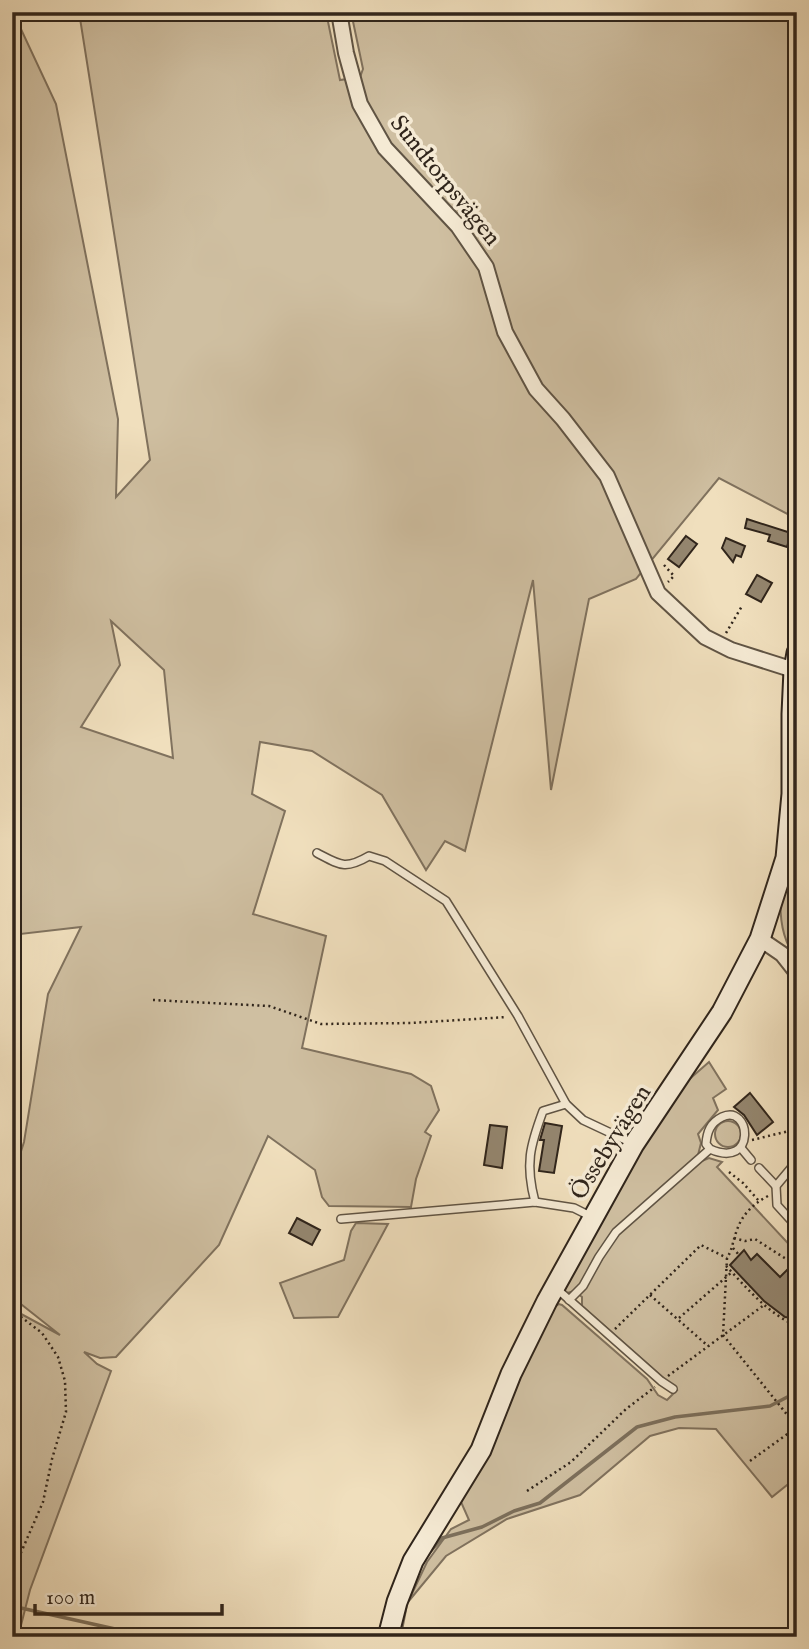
<svg xmlns="http://www.w3.org/2000/svg" width="809" height="1649" viewBox="0 0 809 1649" font-family="'IM FELL English',serif">
	<rect width="100%" height="100%" fill="#f0dfbd"/>
	<filter id="stains"><feTurbulence type="fractalNoise" baseFrequency=".00286" numOctaves="4"/><feColorMatrix values="0 0 0 0 .2 0 0 0 0 .09 0 0 0 0 .02 0 0 0 .5 -.17"/></filter>
	<radialGradient id="worn" r=".72"><stop offset=".6" stop-color="#630" stop-opacity="0"/><stop offset="1" stop-color="#630" stop-opacity=".3"/></radialGradient>
	<!-- green -->
	<g fill="#cfbfa1" stroke="#80725e" stroke-width="2" fill-rule="evenodd">
		<path d="M79,12H326L340,80L360,77L363,69L351,12H797V519L719,478L636,579L589,599L551,790L533,580L465,851L445,841L426,870L382,795L312,751L260,742L252,794L285,811L253,914L326,936L302,1048L411,1074L431,1086L439,1110L425,1132L431,1136L416,1179L411,1207L329,1206L322,1197L315,1170L268,1136L219,1245L116,1357L100,1358L84,1352L97,1364L111,1371L30,1590L18,1637H12V1309L60,1335L12,1297V1179L24,1142L48,994L81,927L12,935V42L20,27L56,104L118,419L116,497L150,460ZM111,621L164,670L173,758L81,727L120,665Z"/>
		<path d="M797,814V960C765,918 788,862 797,814Z"/>
		<path d="M709,1062L726,1089L713,1098L718,1110L698,1134L701,1143L698,1155L702,1161L709,1158L722,1162L717,1167L797,1253V1477L772,1497L716,1429L679,1428L650,1436L580,1495L507,1519L446,1556L408,1602L427,1562L451,1529L469,1520L461,1502L547,1312L559,1304L562,1305L647,1379L658,1395L667,1400L677,1390L582,1306V1297L574,1291L567,1293L563,1289L625,1174L685,1083Z"/>
		<circle cx="728" cy="1134" r="13"/>
		<path d="M356,1223L388,1224L338,1317L294,1318L280,1283L344,1260L351,1231Z"/>
	</g>
	<g fill="none" stroke-linecap="round" stroke-linejoin="round">
		<!-- stream -->
		<g stroke="#7c6f5b" stroke-width="3.5">
			<path d="M428,1554L442,1538L482,1527L514,1511L540,1503L637,1427L675,1417L770,1406L797,1392"/>
			<path d="M12,1606L151,1637"/>
			<path d="M400,1637L406,1606"/>
		</g>
	</g>
	<!-- building -->
	<g fill="#94866f" stroke="#30251b" stroke-width="2">
		<path d="M747,519L797,535L795,542L789,540L787,547L768,541L770,535L745,528Z"/>
		<path d="M686,536L697,544L679,567L668,559Z"/>
		<path d="M726,538L745,546L741,557L736,555L733,562L722,548Z"/>
		<path d="M757,575L772,583L761,602L746,594Z"/>
		<path d="M750,1093L773,1122L757,1135L744,1115L734,1107Z"/>
		<path d="M545,1123L562,1126L554,1173L539,1171L544,1140H540Z"/>
		<path d="M490,1125L507,1127L502,1168L484,1165Z"/>
		<path d="M297,1218L320,1230L312,1245L289,1233Z"/>
		<path d="M744,1250L751,1260L757,1254L780,1277L790,1267L797,1271V1316L793,1318L785,1317L764,1301L730,1265Z"/>
	</g>
	<g fill="none" stroke-linecap="round" stroke-linejoin="round">
		<!-- lane casing -->
		<g stroke="#605444" stroke-width="10">
			<g id="lane">
				<path d="M317,853C340,865 345,870 369,856L385,861L446,901L518,1016L566,1104L583,1120L632,1143"/>
				<path d="M741,1148L751,1160"/>
				<path d="M797,1161L776,1186L777,1205L797,1227"/>
				<path d="M759,1168L776,1186"/>
				<path d="M535,1202C525,1164 530,1146 543,1111L566,1104"/>
				<path d="M341,1219L535,1202L574,1208L592,1217"/>
				<path d="M557,1289L661,1381L673,1389"/>
				<path d="M569,1300L583,1286L599,1257L616,1232L710,1149C757,1170 751,1103 722,1117C710,1123 707,1132 706,1144L710,1149"/>
			</g>
		</g>
		<!-- street casing -->
		<g stroke="#605444" stroke-width="18">
			<g id="street">
				<path d="M339,12L346,53L360,104L385,148L458,226L486,267L505,332L536,389L563,419L607,476L658,593L705,637L731,650L797,671"/>
				<path d="M760,939L782,954L797,973"/>
			</g>
		</g>
		<!-- secondary casing -->
		<g stroke="#30251b" stroke-width="23">
			<path id="secondary" d="M388,1637L397,1602L413,1561L481,1450L511,1374L547,1301L634,1144L722,1012L760,939L786,858L792,794V714L794,670L797,653"/>
		</g>
		<!-- path -->
		<g stroke="#30251b" stroke-width="2.5" stroke-dasharray="2 3.5" stroke-linecap="butt">
			<path d="M664,565L674,576L668,582"/>
			<path d="M726,633L742,606"/>
			<path d="M153,1000L269,1006L321,1024L411,1023L507,1017"/>
			<path d="M752,1140L797,1129"/>
			<path d="M729,1172L743,1183L759,1201"/>
			<path d="M768,1196C751,1205 740,1217 735,1236C732,1245 732,1250 727,1258L723,1335L797,1427"/>
			<path d="M734,1238L745,1241L755,1239L797,1266"/>
			<path d="M733,1248L739,1255"/>
			<path d="M726,1266C747,1288 768,1314 797,1326"/>
			<path d="M650,1295L708,1346"/>
			<path d="M12,1310L42,1333L58,1357L65,1381L66,1412L52,1459L43,1502L16,1564V1598L12,1609"/>
			<path d="M679,1318L732,1272"/>
			<path d="M615,1329L701,1245L727,1258"/>
			<path d="M668,1376L764,1305"/>
			<path d="M750,1461L797,1427"/>
			<path d="M527,1491L571,1462L626,1409L655,1387"/>
		</g>
		<!-- lane -->
		<use href="#lane" stroke="#f5ead4" stroke-width="7"/>
		<!-- street -->
		<use href="#street" stroke="#f5ead4" stroke-width="14"/>
		<!-- secondary -->
		<use href="#secondary" stroke="#f5ead4" stroke-width="19"/>
	</g>
	<g text-anchor="middle" stroke-width="7" stroke-linejoin="round" paint-order="stroke">
		<!-- street labels -->
		<g font-size="24" fill="#30251b" stroke="#f5ead4">
			<text transform="translate(446 180) rotate(51)" y="8">Sundtorpsvägen</text>
			<text transform="translate(610 1142) rotate(-58)" y="8">Össebyvägen</text>
		</g>
	</g>
	<!-- margin -->
	<rect width="809" height="1649" fill="none" stroke="#f0dfbd" stroke-width="42"/>
	<rect x="14" y="14" width="781" height="1621" fill="none" stroke="#30251b" stroke-width="3.5"/>
	<rect x="21" y="21" width="767" height="1607" fill="none" stroke="#30251b" stroke-width="2"/>
	<!-- scale -->
	<path d="M35 1604v10h187v-10" fill="none" stroke="#30251b" stroke-width="3.5"/>
	<text x="46" y="1604" font-size="21" fill="#30251b" stroke="#f5ead4" stroke-width="5" paint-order="stroke">100 m</text>
	<rect width="100%" height="100%" filter="url(#stains)"/>
	<rect width="100%" height="100%" fill="url(#worn)"/>
</svg>
